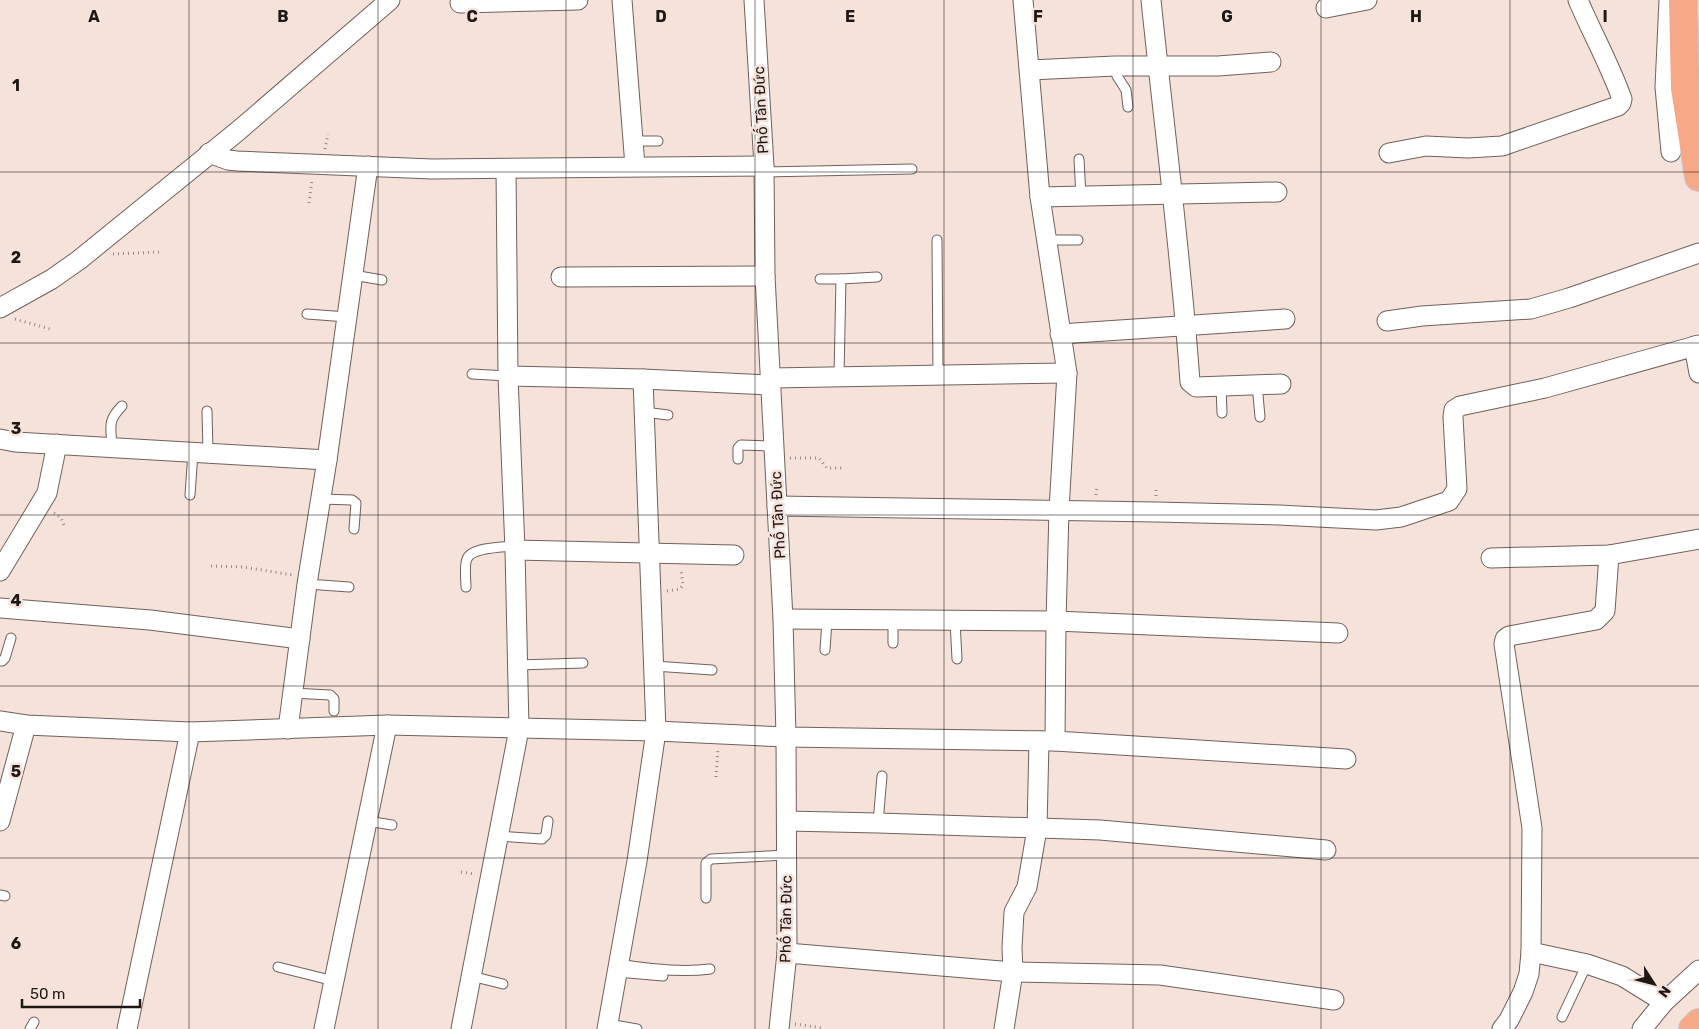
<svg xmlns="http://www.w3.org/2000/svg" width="1699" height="1029" viewBox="0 0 1699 1029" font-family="Rubik,sans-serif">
	<rect width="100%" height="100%" fill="#f5e2da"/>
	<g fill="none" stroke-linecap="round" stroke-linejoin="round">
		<!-- service casing -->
		<g stroke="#71615a" stroke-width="11">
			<g id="service">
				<path d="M1115,66L1117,76L1126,90L1128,107"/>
				<path d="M633,141H658"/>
				<path d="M1079,159L1081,197"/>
				<path d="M764,172L912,169"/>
				<path d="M937,240L938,375"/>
				<path d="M1047,240H1078"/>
				<path d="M353,275L382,280"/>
				<path d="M820,279H841"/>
				<path d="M307,314L347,317"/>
				<path d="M472,374L508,376"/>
				<path d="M839,376L841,279L877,277"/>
				<path d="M1257,384L1260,417"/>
				<path d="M1221,386L1222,413"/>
				<path d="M207,411L208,452"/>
				<path d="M644,412L668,415"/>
				<path d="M112,447C111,427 107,421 122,406"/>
				<path d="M738,459V448L741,445L774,446"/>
				<path d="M190,495L193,452"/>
				<path d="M321,499L352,500L356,503L354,529"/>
				<path d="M307,584L349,587"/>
				<path d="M466,587C466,581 464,565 467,559C471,547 504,547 515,546"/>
				<path d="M955,621L957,659"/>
				<path d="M893,643V620"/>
				<path d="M825,650L827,620"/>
				<path d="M0,661H2L5,658L11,638"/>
				<path d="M518,665L583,663"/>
				<path d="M654,666L712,670"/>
				<path d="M292,693L330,695L334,699V711"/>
				<path d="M367,821L392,825"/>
				<path d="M878,823L882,776"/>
				<path d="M498,836L542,839L546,835L548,821"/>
				<path d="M0,895L5,896"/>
				<path d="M706,898V863L711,859L787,855"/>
				<path d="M618,964C648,969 680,973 710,969"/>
				<path d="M278,967L334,981"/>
				<path d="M617,972L663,976"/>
				<path d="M471,976L503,984"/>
				<path d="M1562,1017L1587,964"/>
				<path d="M608,1024L637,1029"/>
				<path d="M30,1029L34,1022"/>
			</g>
		</g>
		<!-- minor casing -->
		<g stroke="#71615a" stroke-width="21">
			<g id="minor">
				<path d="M622,0L635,166"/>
				<path d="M754,0L764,166L765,276L783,619L786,737L787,953L779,1029"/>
				<path d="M1023,0L1040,197L1067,373L1059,510L1056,621L1055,741"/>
				<path d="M1151,0C1164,127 1181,254 1190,382L1196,387L1281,384"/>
				<path d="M1669,0L1665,87L1671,152"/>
				<path d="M460,3L578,0"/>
				<path d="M1326,8L1367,0"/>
				<path d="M1030,70L1115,66H1218L1271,62"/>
				<path d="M209,153L228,160L237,161L432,169L764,166"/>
				<path d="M1389,153L1426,146L1468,148L1502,146L1618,106L1621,103L1622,99C1610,65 1592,33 1578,0"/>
				<path d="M1040,197L1277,192"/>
				<path d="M561,277L765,276"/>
				<path d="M0,308L52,279L79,260L238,131L390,0"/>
				<path d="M1387,321L1422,316L1531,309L1569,298L1699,253"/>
				<path d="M1060,334L1285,319"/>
				<path d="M1694,346L1699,373"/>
				<path d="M508,376L643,379L771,385"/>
				<path d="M771,378L1067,373"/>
				<path d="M0,439L15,442L327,460"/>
				<path d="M777,506L1156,512L1279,515L1376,520L1401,517L1449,501L1457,489L1453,417L1454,410L1460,406L1545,388L1699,345"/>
				<path d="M515,550L734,555"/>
				<path d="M1491,558L1609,555L1699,539"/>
				<path d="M0,571L47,493L57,444"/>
				<path d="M0,608L150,620L300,639"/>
				<path d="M783,619L1056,621L1338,633"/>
				<path d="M0,721L26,725L190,732L387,725L656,731L786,737L1055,741L1346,759"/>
				<path d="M288,729L307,584L327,460L368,166"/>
				<path d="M0,821L26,725"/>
				<path d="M787,821L878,823L1100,830L1326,850"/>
				<path d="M1531,952L1587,964L1622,976L1664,1002"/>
				<path d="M787,953L1013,972L1160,975L1334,1000"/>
				<path d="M127,1029L190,732"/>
				<path d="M324,1029L387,725"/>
				<path d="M461,1029L519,729L515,550L508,376L506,169"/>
				<path d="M607,1029L637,861L656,731L643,379"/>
				<path d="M1004,1029L1013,972L1012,948L1014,912L1027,887L1037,829L1039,741"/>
				<path d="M1502,1029L1509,1020L1523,992L1529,974L1531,952L1532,828L1504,644L1505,639L1509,636L1596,620L1605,611L1609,555"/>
				<path d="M1642,1029L1664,1002L1699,970"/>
			</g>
		</g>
		<!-- primary casing -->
		<g stroke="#c9c7c7" stroke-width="30">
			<g id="primary">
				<path d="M1683,0L1685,88L1699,177"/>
				<path d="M1693,1029L1699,1023"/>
			</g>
		</g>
		<!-- path -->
		<g stroke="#958782" stroke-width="3" stroke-dasharray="1 4" stroke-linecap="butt">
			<path d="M325,149L328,134"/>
			<path d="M309,203L312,180"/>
			<path d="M113,254L162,252"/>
			<path d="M15,319L50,329"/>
			<path d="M790,458H819L827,468H844"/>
			<path d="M1096,495L1097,486"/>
			<path d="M1156,496V486"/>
			<path d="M54,513L61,518L64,525"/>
			<path d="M211,566L243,567L293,575"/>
			<path d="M667,591L680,589L683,585L681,570"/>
			<path d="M716,777L718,749"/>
			<path d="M461,872L475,874"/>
			<path d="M795,1024L823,1028"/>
		</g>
		<!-- service -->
		<use href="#service" stroke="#fff" stroke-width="9"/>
		<!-- minor -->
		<use href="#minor" stroke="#fff" stroke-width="19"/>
		<!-- primary -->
		<use href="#primary" stroke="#f6a887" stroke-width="28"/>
	</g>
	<!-- grid -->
	<path fill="none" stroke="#1e1714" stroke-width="1" stroke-opacity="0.55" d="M189,0V1029M378,0V1029M566,0V1029M755,0V1029M944,0V1029M1133,0V1029M1321,0V1029M1510,0V1029M0,172H1699M0,343H1699M0,515H1699M0,686H1699M0,858H1699"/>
	<g text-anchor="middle" stroke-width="5" stroke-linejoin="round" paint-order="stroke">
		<!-- street labels -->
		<g font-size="15" fill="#1e1714" stroke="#f5e2da">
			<text transform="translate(761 110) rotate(-93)" y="5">Phố Tân Đức</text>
			<text transform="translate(778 515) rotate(-93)" y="5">Phố Tân Đức</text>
			<text transform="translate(786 919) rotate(-89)" y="5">Phố Tân Đức</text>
		</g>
	</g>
	<g font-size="16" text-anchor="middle" font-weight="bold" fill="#1e1714" stroke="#f5e2da" stroke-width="5" stroke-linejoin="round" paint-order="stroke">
		<text x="94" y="22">A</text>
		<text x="283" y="22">B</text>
		<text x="472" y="22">C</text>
		<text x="661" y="22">D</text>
		<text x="850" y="22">E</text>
		<text x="1038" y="22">F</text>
		<text x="1227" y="22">G</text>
		<text x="1416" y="22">H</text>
		<text x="1605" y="22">I</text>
		<text x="16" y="91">1</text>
		<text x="16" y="263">2</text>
		<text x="16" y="434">3</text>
		<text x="16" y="606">4</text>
		<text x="16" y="777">5</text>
		<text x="16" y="949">6</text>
	</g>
	<!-- north arrow -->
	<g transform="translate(1654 984) rotate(126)" stroke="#f5e2da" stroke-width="4" paint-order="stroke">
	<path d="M0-4L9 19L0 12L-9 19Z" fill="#1e1714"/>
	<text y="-8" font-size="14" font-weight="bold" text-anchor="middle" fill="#1e1714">N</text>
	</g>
	<!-- scale -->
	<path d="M22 999v8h118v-8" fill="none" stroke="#1e1714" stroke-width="2.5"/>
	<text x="30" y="999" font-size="15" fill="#1e1714" stroke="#f5e2da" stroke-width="4" paint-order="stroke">50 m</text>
</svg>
